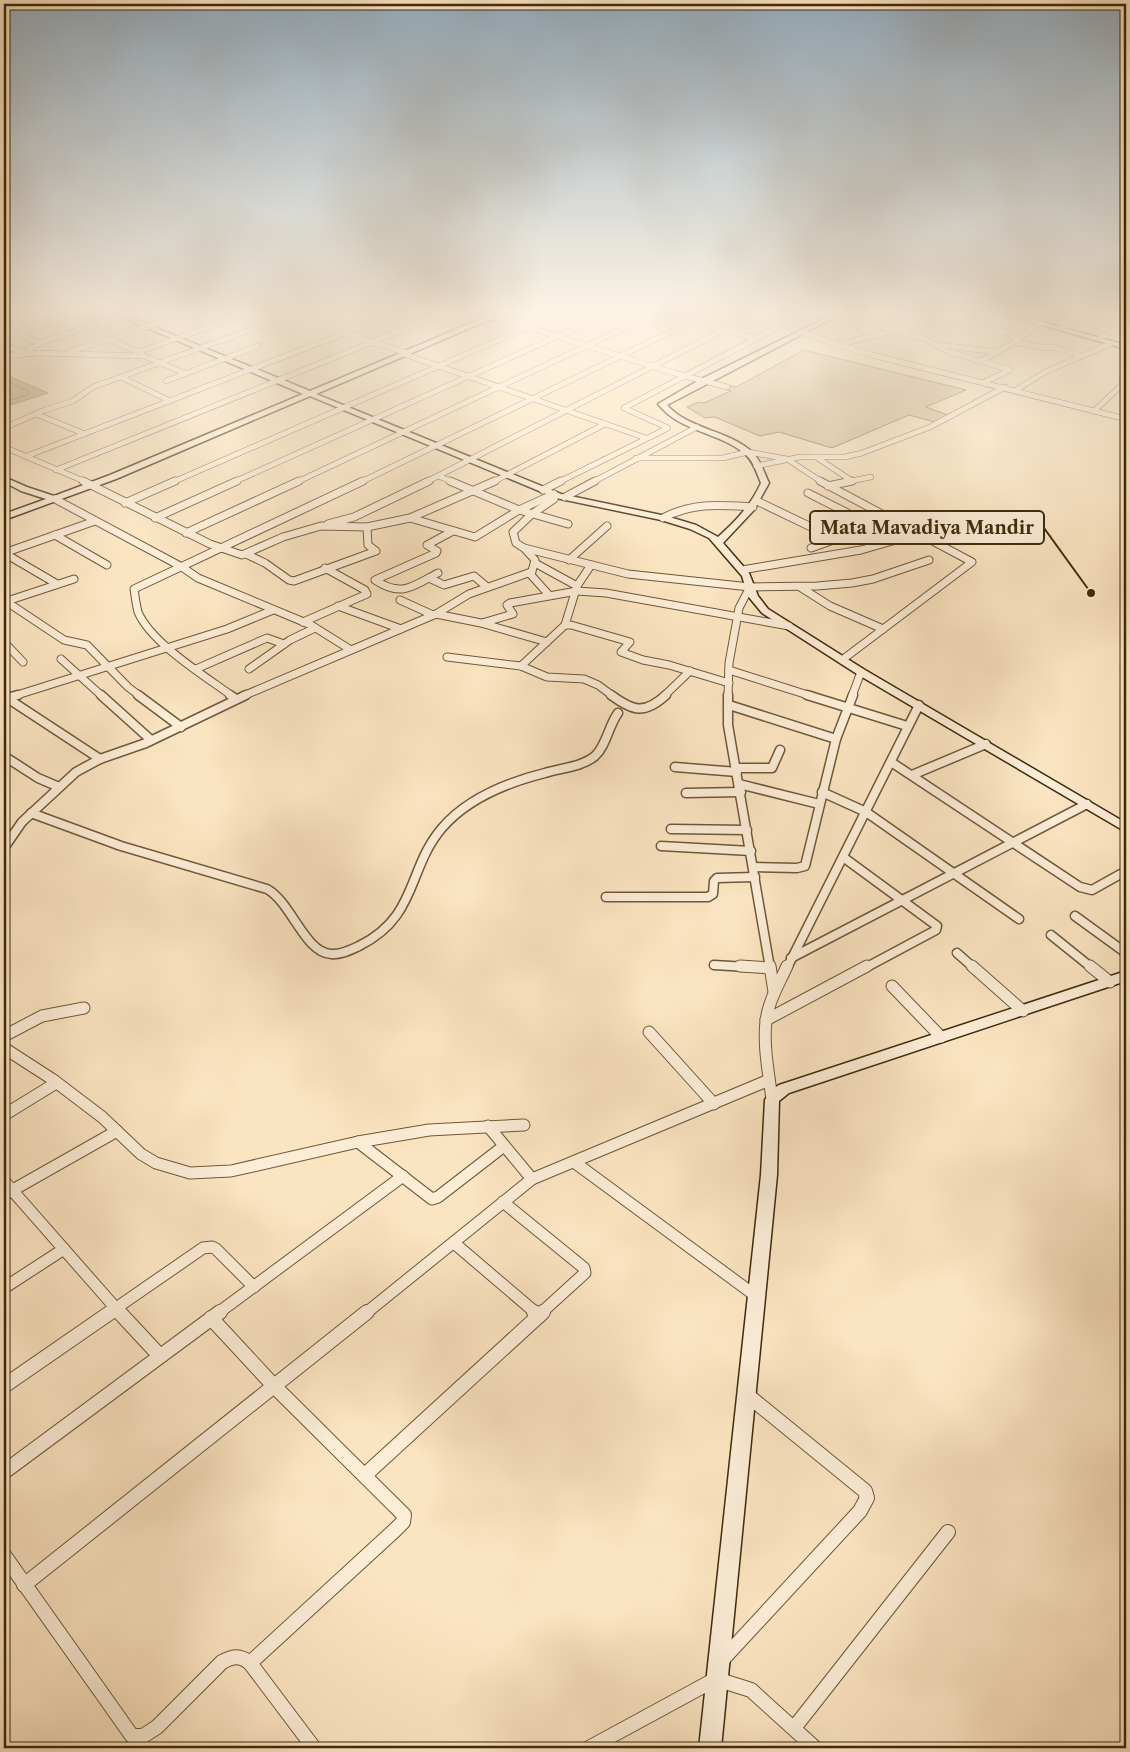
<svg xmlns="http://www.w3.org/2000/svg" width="1130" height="1752" viewBox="0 0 1130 1752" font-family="'Libre Caslon Text',serif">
	<rect width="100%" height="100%" fill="#fbe4c1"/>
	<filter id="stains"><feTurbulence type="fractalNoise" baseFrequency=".004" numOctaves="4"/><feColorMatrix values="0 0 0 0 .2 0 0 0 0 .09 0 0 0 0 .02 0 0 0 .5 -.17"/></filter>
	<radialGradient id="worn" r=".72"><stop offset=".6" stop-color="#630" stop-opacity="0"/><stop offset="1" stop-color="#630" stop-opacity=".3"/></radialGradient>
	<!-- green -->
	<path fill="#dbc4a2" stroke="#8d7756" d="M804,350L966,390L926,407L948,415L935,422L909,415L832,448L779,432L760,436L715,417L705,418L687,407L699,402L704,403L731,391L724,389L731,386L736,387Z"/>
	<!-- water -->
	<path fill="#bba583" stroke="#897453" d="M4,374L48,393L4,407Z"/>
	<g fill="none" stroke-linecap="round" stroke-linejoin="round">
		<!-- shore -->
		<path stroke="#7d6847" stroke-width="1" d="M4,379L29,392L28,395L4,402"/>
		<!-- street-far4 casing -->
		<g stroke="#6e5838" stroke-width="6">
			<g id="street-far4">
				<path d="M317,314L360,327"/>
				<path d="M671,314L756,339"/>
				<path d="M838,314L925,339L947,351L1010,370L984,382"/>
				<path d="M499,318L674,373L727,387"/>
				<path d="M1032,320L1046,314"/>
				<path d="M4,321L9,320L20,323L14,325L27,330"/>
				<path d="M1063,328L1090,314"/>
				<path d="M800,332L872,355L1126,419"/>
				<path d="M17,333L40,343"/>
				<path d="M344,333L407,353"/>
				<path d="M4,337L77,314"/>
				<path d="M1100,338L1126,322"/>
				<path d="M109,339L142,354"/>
				<path d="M1015,342L1045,348L1053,347L1082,356"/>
				<path d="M841,344L908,327H923L954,319L980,323L1020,338"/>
				<path d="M4,345L23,353"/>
				<path d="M942,345L996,352"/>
				<path d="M69,352L187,314"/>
				<path d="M138,352L246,314"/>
				<path d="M24,353L40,343L128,314"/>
				<path d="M404,354L646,438"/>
				<path d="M4,356L36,353L144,356L184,373"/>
				<path d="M981,361L1010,345L1041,323"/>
				<path d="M123,378L170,401"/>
				<path d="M166,381L258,346"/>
				<path d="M1016,390L1045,372L1112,343"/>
				<path d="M1094,411L1126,381"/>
				<path d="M36,414L85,434"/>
				<path d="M4,428L45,410L73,401L93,387L294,314"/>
				<path d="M4,447L86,482"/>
				<path d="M27,456L394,314"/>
				<path d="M816,457L852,481"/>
				<path d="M636,458H723L748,452L787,459L822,482"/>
				<path d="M756,466L800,457H845L862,453L930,427L1005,387"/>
				<path d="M56,470L442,314"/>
				<path d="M438,476L453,482"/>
				<path d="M173,482L558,314"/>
				<path d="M234,482L607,314"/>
				<path d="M297,482L654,314"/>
				<path d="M361,482L707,314"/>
				<path d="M426,482L755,314"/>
				<path d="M493,482L605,424"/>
				<path d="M559,482L668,428L624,408L803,314"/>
				<path d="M593,482L697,427"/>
				<path d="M846,482L871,477"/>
			</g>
		</g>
		<!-- street-far3 casing -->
		<g stroke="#6e5838" stroke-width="9">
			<g id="street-far3">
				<path d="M83,481L210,544L242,555L283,537L321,526L367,527L410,518L495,481"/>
				<path d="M450,481L519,510L568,524"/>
				<path d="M820,481L972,562L842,660"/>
				<path d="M828,486L852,481"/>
				<path d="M543,490L561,481"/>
				<path d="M565,497L595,481"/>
				<path d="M55,499L182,567L198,578L311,625L351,650"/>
				<path d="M757,501L811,527"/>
				<path d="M125,503L175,481"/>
				<path d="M155,518L237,481"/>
				<path d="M410,518L475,537L519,510L554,494"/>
				<path d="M663,518C693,502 720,505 753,507"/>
				<path d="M328,524L354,517L429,481"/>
				<path d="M186,533L299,481"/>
				<path d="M55,535L107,565"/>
				<path d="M524,548L628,574L750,587L817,586L852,583L873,579L929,560"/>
				<path d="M811,548L873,526"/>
				<path d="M4,553L95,521"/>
				<path d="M4,553L57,584"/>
				<path d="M246,554L265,563L289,580L294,581L376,551L368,545L367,527"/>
				<path d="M569,560L607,526"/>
				<path d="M535,563L577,586"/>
				<path d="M742,570L861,550L896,540L893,536L808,493"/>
				<path d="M438,573C413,586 402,598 375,580L436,553L437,551L427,545L453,531"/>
				<path d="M429,578L444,585L474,576L487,587"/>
				<path d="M800,587L830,606L883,629"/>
				<path d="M549,595L531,575L535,560L524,548L516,543L513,532L532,514L554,499"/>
				<path d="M4,600L64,640L87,645L128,687L140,696"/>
				<path d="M400,600L433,615"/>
				<path d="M4,602L74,579"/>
				<path d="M338,606L401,629"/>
				<path d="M436,614L469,594L531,572"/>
				<path d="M303,622L367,594L365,590L325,568"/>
				<path d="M482,623L513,614L507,605L510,603L577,591L606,593L789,626"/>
				<path d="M565,625L577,586L591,565"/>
				<path d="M4,642L23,662"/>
				<path d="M447,657L521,666L547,677L584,679L598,685L613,696"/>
				<path d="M61,659L102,696"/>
				<path d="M521,666L565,625H571L630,642L621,652L643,660L669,665L729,683"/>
				<path d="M196,669L267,638L284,644"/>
				<path d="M249,669L290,640L315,628"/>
				<path d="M729,670L811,696"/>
				<path d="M14,696L227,629L273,610"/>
				<path d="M232,696C205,676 151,643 138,612C136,604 135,596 134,589L363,481"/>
				<path d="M243,696L436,614L481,623L547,642"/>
				<path d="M664,696L690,671"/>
				<path d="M728,696L729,663L739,608L750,587"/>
				<path d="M852,696L861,672"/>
			</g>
		</g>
		<!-- street-far2 casing -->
		<g stroke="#6e5838" stroke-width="11">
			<g id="street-far2">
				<path d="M101,695L151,740"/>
				<path d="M138,695L181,727"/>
				<path d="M230,695L236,699"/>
				<path d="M611,695C633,711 644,715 666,695"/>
				<path d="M728,695V725L770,968"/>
				<path d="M807,695L907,726"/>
				<path d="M4,696L100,759"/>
				<path d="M7,698L18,695"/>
				<path d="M729,705L836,739"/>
				<path d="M4,756L38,778L59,787"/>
				<path d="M891,762L1080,887L1092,890L1126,871"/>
				<path d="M675,767L737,772"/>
				<path d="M736,768H772L780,750"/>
				<path d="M912,775L986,744"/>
				<path d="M739,784L819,804"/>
				<path d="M822,792L866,812L1019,919"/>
				<path d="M686,793L741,792"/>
				<path d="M31,813L121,846L267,889C291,902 305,953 331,954C341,955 350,950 359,946C418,917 407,869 442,828C467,799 509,782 545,773C561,768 582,767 595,756C606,746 609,725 618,713"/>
				<path d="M671,829L747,830"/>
				<path d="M661,846L751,851"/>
				<path d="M4,848L22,822L76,772L100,759L146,743L246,695"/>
				<path d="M843,857L937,926L936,930L865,968"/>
				<path d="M753,867L797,868L805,866L836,739L853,695"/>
				<path d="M606,897H708L713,894L714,881L717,878L755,877"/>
				<path d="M1075,916L1126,953"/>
				<path d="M1051,935L1092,968"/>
				<path d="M957,953L974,968"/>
				<path d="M791,958L1087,804"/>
				<path d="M714,965L764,968"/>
				<path d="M787,968L919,705"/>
			</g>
		</g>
		<!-- street-far1 casing -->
		<g stroke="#6e5838" stroke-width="13">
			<g id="street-far1">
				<path d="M740,966L770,968"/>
				<path d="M770,966L774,992"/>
				<path d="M972,966L1023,1011"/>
				<path d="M1090,966L1110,982"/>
				<path d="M892,986L941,1037"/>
				<path d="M766,1020L867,966"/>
				<path d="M649,1032L714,1104"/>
				<path d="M4,1036L42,1016L84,1008"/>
				<path d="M4,1048L52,1079L102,1117L141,1154L156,1163L190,1173L231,1171L358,1142L429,1130L524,1125"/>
				<path d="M772,1100C769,1074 763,1047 766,1021C768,1002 779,984 787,966"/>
				<path d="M4,1115L56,1083"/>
				<path d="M488,1126L532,1179"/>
				<path d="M358,1142L432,1199L438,1197L504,1146"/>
				<path d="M574,1162L756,1296"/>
				<path d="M4,1181L120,1313"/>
				<path d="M4,1195L117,1131"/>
				<path d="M503,1202L584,1268L585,1273L541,1313"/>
				<path d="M454,1243L536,1313"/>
				<path d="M4,1288L64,1249"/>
				<path d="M109,1313L203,1248L212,1247L216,1249L254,1287"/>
				<path d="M218,1313L403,1176"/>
				<path d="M366,1313L532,1179L769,1080"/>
			</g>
		</g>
		<!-- street casing -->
		<g stroke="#6e5838" stroke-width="16">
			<g id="street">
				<path d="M119,1312L160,1356"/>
				<path d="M534,1312L539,1316"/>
				<path d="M211,1318L274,1386L404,1515L403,1522L395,1530L250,1663"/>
				<path d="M4,1386L111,1312"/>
				<path d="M4,1472L220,1312"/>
				<path d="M365,1475L543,1312"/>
				<path d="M4,1555L132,1736H143L157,1727L222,1662C233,1656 240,1655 250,1663L314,1748"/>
				<path d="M24,1585L367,1312"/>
				<path d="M723,1659L860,1511L867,1498L865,1491L746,1394"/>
				<path d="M794,1728L948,1532"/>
				<path d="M589,1748L716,1679L751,1690L815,1748"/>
			</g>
		</g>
		<!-- secondary casing -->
		<g stroke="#3f2a0b" stroke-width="3">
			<g id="secondary">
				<path d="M114,314H122L310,391L483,318L485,314H491L490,316H497L495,314H502L505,316C501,320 495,321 489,320L316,394L561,494L666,516L696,525L718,537C736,521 751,505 761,483C757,474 754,462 746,455C721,432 681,433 658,404L701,379L834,314H841L667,405C689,430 729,430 752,452C761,460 764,473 769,483L754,510L723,543L749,573L758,596L768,609L865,670L1126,823V832L857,674L762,613L748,596L742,576L709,538L690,529L661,520L556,498L310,396L116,479L4,520V514L46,499L21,491L4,482V477L27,487L54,496L110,475L303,394Z"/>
				<path d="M1004,314H1013L1126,345V349Z"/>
				<path d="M1126,971V981L789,1093L779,1101L777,1175L721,1748H699L761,1175L765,1100L771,1090L779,1085Z"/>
			</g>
		</g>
		<!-- street-far4 -->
		<use href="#street-far4" stroke="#fcedd7" stroke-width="5"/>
		<!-- street-far3 -->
		<use href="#street-far3" stroke="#fcedd7" stroke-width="7"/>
		<!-- street-far2 -->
		<use href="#street-far2" stroke="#fcedd7" stroke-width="8"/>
		<!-- street-far1 -->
		<use href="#street-far1" stroke="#fcedd7" stroke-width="11"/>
		<!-- street -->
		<use href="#street" stroke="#fcedd7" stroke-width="14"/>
		<!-- secondary -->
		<use href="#secondary" fill="#fcedd7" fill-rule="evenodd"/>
	</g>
	<!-- sky -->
	<linearGradient id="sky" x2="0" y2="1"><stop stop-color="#96aec0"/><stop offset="0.56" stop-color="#fdf3e3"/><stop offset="1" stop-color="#fdf3e3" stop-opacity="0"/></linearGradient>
	<rect width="1130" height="559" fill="url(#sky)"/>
	<!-- callouts -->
	<path fill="none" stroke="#3f2a0b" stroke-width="2" d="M1091 593L1044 528"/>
	<circle fill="#3f2a0b" stroke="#fcedd7" stroke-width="2" cx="1091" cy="593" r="5"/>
	<rect fill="#fcedd7" stroke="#3f2a0b" stroke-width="2" x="810" y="511" width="234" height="33" rx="5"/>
	<g font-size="18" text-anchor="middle" font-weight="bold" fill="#3f2a0b">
		<text x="927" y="534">Mata Mavadiya Mandir</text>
	</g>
	<!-- margin -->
	<rect width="1130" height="1752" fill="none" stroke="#fbe4c1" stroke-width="20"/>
	<rect x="5" y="5" width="1120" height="1742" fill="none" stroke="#3f2a0b" stroke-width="2.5"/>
	<rect x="10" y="10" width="1110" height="1732" fill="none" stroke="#3f2a0b"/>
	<rect width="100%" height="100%" filter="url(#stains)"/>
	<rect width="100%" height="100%" fill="url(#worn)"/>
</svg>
